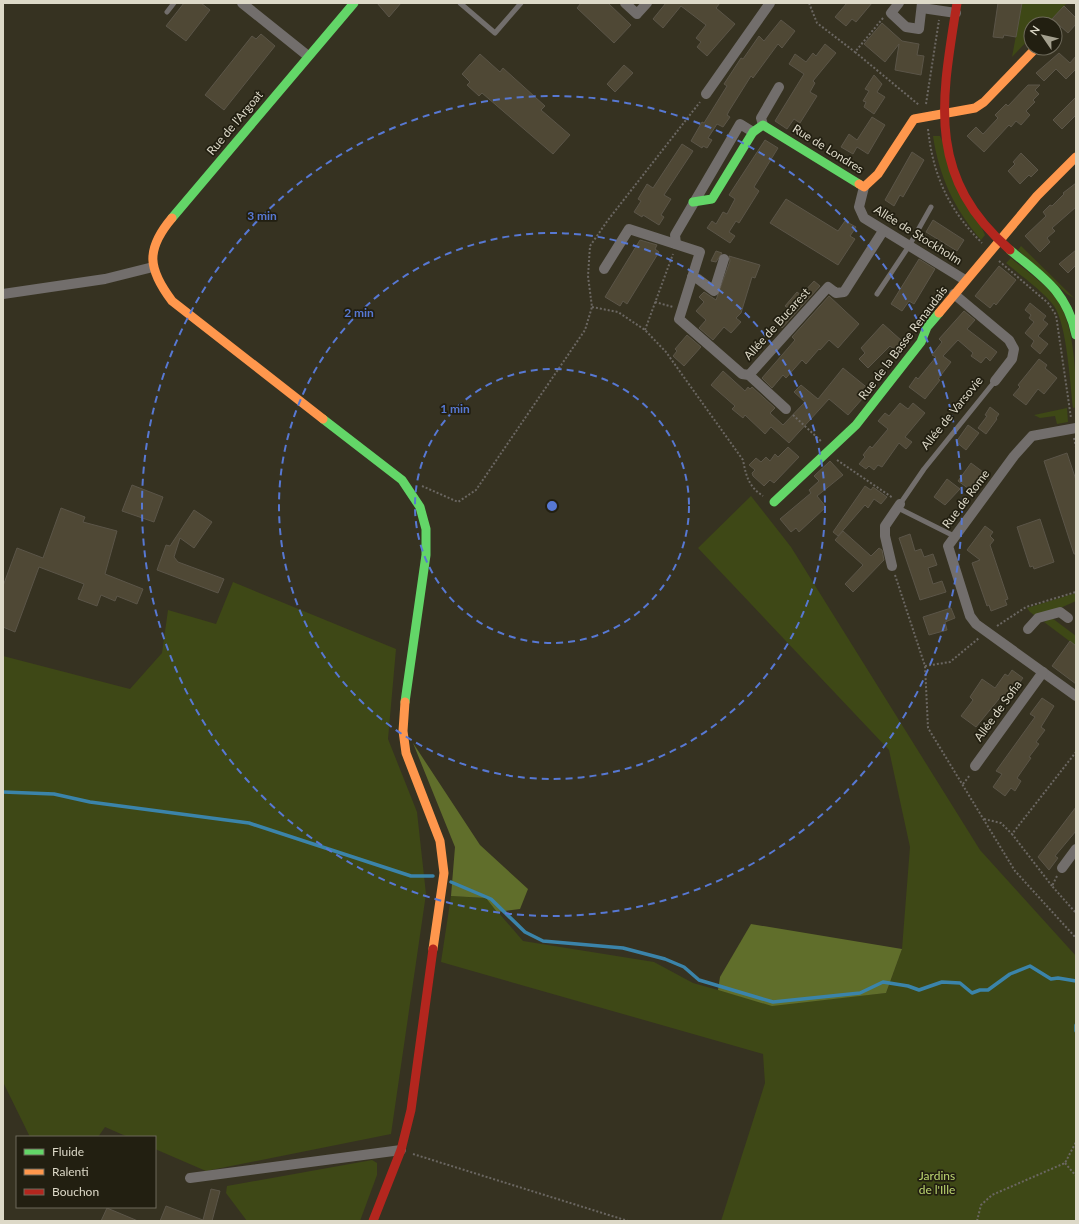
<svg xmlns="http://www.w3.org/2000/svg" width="1079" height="1224" viewBox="0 0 1079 1224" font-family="Lato,sans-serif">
	<rect width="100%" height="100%" fill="#363221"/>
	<!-- green -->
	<g fill="#3e4816">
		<path d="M1022,3H1067L1047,24H1031V37L1012,57Z"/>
		<path d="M933,136H940L985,235L981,240C954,209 939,176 933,136Z"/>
		<path d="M1021,246L1074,298L1067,294L1018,250Z"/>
		<path d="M1011,258C1025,270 1043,282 1055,297C1075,322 1076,376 1076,407L1073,408C1070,383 1067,325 1054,306C1043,291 1021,276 1006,263Z"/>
		<path d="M1067,408L1068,422L1057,424L1055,416L1040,418L1034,415Z"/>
		<path d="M751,496L791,547L980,850L1076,956V1221H721L765,1083L763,1054L441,962L451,896L486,898L523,941L654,962L693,983L772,1005L886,993L902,949L910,847L889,750L698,548Z"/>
		<path d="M233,582L396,649L388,739L417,812L426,894L391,1134L206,1171L155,1149V1137H128L105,1127L98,1137H30L3,1082V656L130,689L162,653L168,610L216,624Z"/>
		<path d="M1076,593V601L1038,618L1030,612L1027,608Z"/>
		<path d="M1052,618L1076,636V646L1044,622Z"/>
		<path d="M372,1160L377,1163V1175L360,1221H247L226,1193L227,1186Z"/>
	</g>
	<!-- forest -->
	<g fill="#606e2b">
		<path d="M413,743L480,845L528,889L520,909L497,912L486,898L451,896L455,847Z"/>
		<path d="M751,924L902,949L886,993L772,1006L718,990L720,977Z"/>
	</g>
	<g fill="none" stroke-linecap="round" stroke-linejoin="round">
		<!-- stream -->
		<g stroke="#3b84aa" stroke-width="3.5">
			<path d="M3,792L54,794L90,802L249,823L411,876H433"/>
			<path d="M451,882L491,899L525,932L543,941L623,948L665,959L684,967L699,980L773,1002L860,993L883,982L908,986L919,990L942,982L960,983L972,993L980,990H988L1010,974L1030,966L1051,979L1058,978L1076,981"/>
			<path d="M1076,1025V1031"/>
		</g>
	</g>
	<!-- building -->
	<g fill="#4f4835" stroke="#5b5548">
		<path d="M184,3H201L210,10L186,41L166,26Z"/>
		<path d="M377,3H401L389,17Z"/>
		<path d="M581,3H608L631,25L614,43L577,8Z"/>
		<path d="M666,3H720L716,8L735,24L707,56L697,47L701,42L696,38L706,25L681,6L663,28L653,19Z"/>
		<path d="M847,3H872L856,22L852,19L846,26L835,17Z"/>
		<path d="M998,3H1022L1016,37L1004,35L1003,38L993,37Z"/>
		<path d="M1064,6L1076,18V24L1068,33L1059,25L1058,27L1051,20Z"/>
		<path d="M781,20L795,31L782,48L778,44L753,78L751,76L729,111L727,115L730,117L723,127L717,124L708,138L712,140L707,148L703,146L702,148L691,141L702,122L704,123L727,86L724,84L741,58L743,59L759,36L764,41Z"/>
		<path d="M882,23L902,41L919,44L917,55L924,56L921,75L895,70L899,44L885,62L864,44Z"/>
		<path d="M261,34L275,46L224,110L205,95L252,36L256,39Z"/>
		<path d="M825,44L836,53L813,81L815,83L810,92L817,96L800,123L794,119L787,129L775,121L804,74L789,64L795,54L806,62L813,53L816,56Z"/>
		<path d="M1059,53L1070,63L1076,56V69L1066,79L1056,69L1044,81L1036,73Z"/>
		<path d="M480,54L500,72L503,68L545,106L541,110L570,135L553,154L482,93L479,96L467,85L470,82L462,74Z"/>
		<path d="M624,65L633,73L615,92L607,84Z"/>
		<path d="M874,75L882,84L877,92L885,97L874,114L864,107L866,102L863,101L869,91L865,89Z"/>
		<path d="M1028,85H1040L1035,90L1039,94L1033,100L1035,102L1026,111L1030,115L1021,125L1016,121L1011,127L1009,125L984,152L967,136L976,127L983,134L998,118L995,115L1006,104L1008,106Z"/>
		<path d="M1076,97V115L1062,129L1053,120Z"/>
		<path d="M872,117L885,125L868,154L857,147L853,154L841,147L849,134L857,140Z"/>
		<path d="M765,140L778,148L754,187L759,191L739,223L736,221L729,232L735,236L730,243L707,228L712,221L716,224L723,212L727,214L735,199L729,195Z"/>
		<path d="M682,144L693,151L664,195L671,199L661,215L664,217L659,225L643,215L642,217L634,212L641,201L638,199L647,184L653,188Z"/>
		<path d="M912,152L924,160L903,197L900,195L894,206L885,200Z"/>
		<path d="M1021,153L1038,170L1031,177L1029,175L1020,184L1008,171L1015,164L1013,162Z"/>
		<path d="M1076,183V207L1052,228L1055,231L1047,238L1050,242L1040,252L1025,236L1046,216L1043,212L1050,205L1052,206L1064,194L1063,193Z"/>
		<path d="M786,199L838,231L845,221L856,227L850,236L855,239L838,265L770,223Z"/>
		<path d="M933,220L964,240L957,251L926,232Z"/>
		<path d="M640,240L657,245L655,249L659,252L627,304L623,301L620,306L605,297Z"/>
		<path d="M1076,250V265L1068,273L1059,264Z"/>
		<path d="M716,251L722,253L716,262L711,261Z"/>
		<path d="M729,256L760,265L755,278L752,277L741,313L736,318L741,322L731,333L724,327L713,340L699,328L706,320L696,311L704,302L699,297L704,292L716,300L730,261Z"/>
		<path d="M919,259L935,269L914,304L909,301L902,311L891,304Z"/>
		<path d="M999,266L1016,280L996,305L994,303L990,308L975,296Z"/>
		<path d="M814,281L820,286L782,328L776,323L789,309L785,306L797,292L801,295Z"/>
		<path d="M829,296L859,324L838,348L829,340L820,350L819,349L806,364L802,360L786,378L783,375L772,388L762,378L795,340L792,337Z"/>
		<path d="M1030,303L1046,316L1043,320L1048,324L1038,336L1048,344L1040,354L1031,346L1034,341L1025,333L1034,322L1029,318L1031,315L1025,310Z"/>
		<path d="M964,311L975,320L967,329L997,352L990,361L986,357L981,363L971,356L973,353L958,340L943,356L951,362L938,379L940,380L925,399L909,387L916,377L918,379L936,357L932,355L942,342L939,339Z"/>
		<path d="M883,324L902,341L894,349L890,346L868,368L859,359L865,353L861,348Z"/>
		<path d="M687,335L701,347L684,366L673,356L677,351L675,349Z"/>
		<path d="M1039,359L1047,365L1045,368L1057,378L1044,394L1038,389L1026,405L1013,395L1020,387L1018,385Z"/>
		<path d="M843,368L870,390L848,415L829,399L789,443L771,427L765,434L745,415L743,418L732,409L735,406L711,385L723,371L745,391L748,387L750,389L752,387L775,408L770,413L783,425L805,402L794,392L801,385L818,399Z"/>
		<path d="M900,403L908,409L913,403L925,413L905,437L912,442L906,449L899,443L882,467L878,465L874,470L869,466L866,469L859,464L865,457L863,455L870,446L872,448L888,429L878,421L885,413L889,416Z"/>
		<path d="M990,407L999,414L996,418L997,419L986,434L978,428L987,416L985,415Z"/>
		<path d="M968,425L979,433L966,450L956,442Z"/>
		<path d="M788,447L799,457L774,483L770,480L764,486L753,476L752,473L755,470L749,465L756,458L761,462L766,457L770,461L775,454L778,457Z"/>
		<path d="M1067,453L1076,480V554H1074L1044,461Z"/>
		<path d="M830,461L843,475L817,496L826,507L799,532L796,528L791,532L780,519L811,493L809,490L819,481L814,476Z"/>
		<path d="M971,463L983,472L969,489L958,481Z"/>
		<path d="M947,479L960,489L945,505L934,497Z"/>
		<path d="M132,485L163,497L154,522L122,511Z"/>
		<path d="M865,486L871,490L873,487L887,497L881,504L874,499L868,508L865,505L838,536L833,532Z"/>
		<path d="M61,508L85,517L83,522L117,531L105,574L143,589L137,604L117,596L115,601L101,595L97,606L78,599L84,584L39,567L15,632L3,627V586L17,548L43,558Z"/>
		<path d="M194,510L212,522L194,548L180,538L174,557L178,562L224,579L218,593L157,570L166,545L170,546Z"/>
		<path d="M1040,519L1054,562L1034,569L1033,566L1030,567L1017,527Z"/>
		<path d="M985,526L993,532L990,536L994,540L990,545L1008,599L1005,600L1007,605L991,611L989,605L987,606L972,563L980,560L967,550Z"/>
		<path d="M843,531L871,556L879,548L882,550L884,560L853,592L845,584L863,565L835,540Z"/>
		<path d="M910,534L915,551L921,549L924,557L933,554L937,565L928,568L933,584L942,581L946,592L920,600L899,538Z"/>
		<path d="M951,608L955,618L945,622L947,630L929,635L923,617Z"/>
		<path d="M1070,641L1076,646V684L1052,666Z"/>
		<path d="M1012,670L1023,678L1008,698L1003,694L976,727L961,716L973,700L970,697L982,679L995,688L1005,674L1008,676Z"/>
		<path d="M1042,698L1054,706L1041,727L1045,730L1036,742L1039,744L1029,757L1031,758L1017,778L1021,781L1015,791L1011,788L1005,796L993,787L1002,774L996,771L1035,717L1030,714Z"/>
		<path d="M1076,807V831L1055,856L1058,858L1049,870L1038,857Z"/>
		<path d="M211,1189L220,1191L212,1221H160L166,1206L203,1220Z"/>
		<path d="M107,1208L138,1221H101Z"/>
	</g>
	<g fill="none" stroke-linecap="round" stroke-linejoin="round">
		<!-- path -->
		<g stroke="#6b6762" stroke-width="2" stroke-dasharray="2 2" stroke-linecap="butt">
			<path d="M809,3L817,23L855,52"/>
			<path d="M883,18L855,52L919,105"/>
			<path d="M926,104L939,20"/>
			<path d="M928,129C933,176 949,210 982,243"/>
			<path d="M999,261L1048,303L1056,315L1071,418"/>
			<path d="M655,302L673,307"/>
			<path d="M592,307L618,312L645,330L666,352L743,460C746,476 749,487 763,496"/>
			<path d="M645,330L673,254"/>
			<path d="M793,415L822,442"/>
			<path d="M1074,438L1076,447"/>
			<path d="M837,460L893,498"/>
			<path d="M422,486L458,502L476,490L585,330L592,307L588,276L590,246L608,220L700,102"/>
			<path d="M895,575L925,666L928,728L1015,871L1076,938"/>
			<path d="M997,626L1026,607L1076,592"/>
			<path d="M925,666L950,662L979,638"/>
			<path d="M963,784L970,775"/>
			<path d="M984,819L1001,823L1012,834"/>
			<path d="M1057,876L1052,886L1076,913"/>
			<path d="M1052,886L1012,834L1076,752"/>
			<path d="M413,1154L628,1221"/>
			<path d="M1065,1163L1076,1176"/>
			<path d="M977,1221L981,1205L992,1195L1065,1163L1076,1142"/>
		</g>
		<!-- lane -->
		<g stroke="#726e6c" stroke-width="5">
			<path d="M460,3L495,33L521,3"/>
			<path d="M167,12L174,3"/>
			<path d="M877,294L909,246L931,207"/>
			<path d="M900,504L924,469L995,381"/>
			<path d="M898,508L954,536"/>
		</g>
		<!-- street -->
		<g stroke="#726e6c" stroke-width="10">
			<path d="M242,3L308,56"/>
			<path d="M625,3L637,14L647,3"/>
			<path d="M899,3L891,13L906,27L919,29L922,3"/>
			<path d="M922,8L956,13"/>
			<path d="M706,94L770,3"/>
			<path d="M763,125L761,118L779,87"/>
			<path d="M864,187L859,207L864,218L965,280"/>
			<path d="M676,244L675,235L740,124L753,132"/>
			<path d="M604,269L629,229L700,252L679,319L742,374L749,375L786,409"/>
			<path d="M692,277L698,279L714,291L724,259"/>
			<path d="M3,294L105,279L153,267"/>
			<path d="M954,294L1009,340L1014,349L1012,359L995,381"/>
			<path d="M749,375L828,287L836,293L844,292L883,231"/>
			<path d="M1076,428L1032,436L1014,456L948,546L970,616L976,624L1076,696"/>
			<path d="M892,566L885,536V526L900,504"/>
			<path d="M1028,629L1038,618L1060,612L1068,618"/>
			<path d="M975,766L1043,672"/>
			<path d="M1062,868L1076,849"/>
			<path d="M190,1178L401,1150"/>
		</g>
		<!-- fast -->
		<g stroke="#63d668" stroke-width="9">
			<path d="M693,202L712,199L753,132L763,125L859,184"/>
			<path d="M172,218L354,3"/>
			<path d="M1010,250C1042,277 1067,291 1076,335"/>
			<path d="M323,419L402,480L420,507L426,529V555L405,702"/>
			<path d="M774,502L856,425L921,342L927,327L939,313"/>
		</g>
		<!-- slow -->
		<g stroke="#ff974d" stroke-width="9">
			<path d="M859,184L864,187L878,174L914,119L975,108L984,102L1036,48"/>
			<path d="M172,218C145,250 148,269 172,301L323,419"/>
			<path d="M939,313L1037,196L1076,157"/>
			<path d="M405,702L403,731L406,753L440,841L444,873L433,949"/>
		</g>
		<!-- jam -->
		<g stroke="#b3261e" stroke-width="9">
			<path d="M957,3C941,102 926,177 1010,250"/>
			<path d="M373,1221L401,1150L411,1110L433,949"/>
		</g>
	</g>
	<!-- distance rings -->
	<g fill="none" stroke="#5778d3" stroke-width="2" stroke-dasharray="7 5">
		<circle cx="552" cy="506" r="137"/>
		<circle cx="552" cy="506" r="273"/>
		<circle cx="552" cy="506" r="410"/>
	</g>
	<g text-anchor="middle" stroke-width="3.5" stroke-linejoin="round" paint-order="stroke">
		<!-- street labels -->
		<g font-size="12" fill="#ddd9c8" stroke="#221f11">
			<text transform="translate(235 123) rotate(-50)" y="4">Rue de l'Argoat</text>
			<text transform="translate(828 149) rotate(32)" y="4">Rue de Londres</text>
			<text transform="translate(918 235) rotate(32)" y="4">Allée de Stockholm</text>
			<text transform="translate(777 324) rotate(-48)" y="4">Allée de Bucarest</text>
			<text transform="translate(903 343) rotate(-53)" y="4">Rue de la Basse Renaudais</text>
			<text transform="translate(952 413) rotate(-51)" y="4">Allée de Varsovie</text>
			<text transform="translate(966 499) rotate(-53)" y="4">Rue de Rome</text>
			<text transform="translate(998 711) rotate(-54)" y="4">Allée de Sofia</text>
		</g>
		<!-- park labels -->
		<g font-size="12" fill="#bcd570" stroke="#221f11">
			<text x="937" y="1180">Jardins<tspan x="937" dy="14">de l'Ille</tspan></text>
		</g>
	</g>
	<circle cx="552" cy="506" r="6" fill="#5778d3" stroke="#221f11" stroke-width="2"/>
	<g font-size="12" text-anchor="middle" font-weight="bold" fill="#5778d3" stroke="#221f11" stroke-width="3.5" stroke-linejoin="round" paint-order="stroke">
		<text x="262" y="220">3 min</text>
		<text x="359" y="317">2 min</text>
		<text x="455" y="413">1 min</text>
	</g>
	<!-- border -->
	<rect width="1079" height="1224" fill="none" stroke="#ddd9c8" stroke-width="8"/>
	<!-- legend -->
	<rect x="16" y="1136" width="140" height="72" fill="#221f11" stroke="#6d695a"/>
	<rect x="24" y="1149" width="20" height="6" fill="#63d668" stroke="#6d695a"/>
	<text x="52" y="1156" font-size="12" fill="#ddd9c8">Fluide</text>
	<rect x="24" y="1169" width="20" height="6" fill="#ff974d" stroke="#6d695a"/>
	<text x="52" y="1176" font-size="12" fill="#ddd9c8">Ralenti</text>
	<rect x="24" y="1189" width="20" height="6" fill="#b3261e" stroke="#6d695a"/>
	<text x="52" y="1196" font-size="12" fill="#ddd9c8">Bouchon</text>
	<!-- north arrow -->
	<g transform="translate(1043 36) rotate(304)"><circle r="19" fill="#221f11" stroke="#6d695a"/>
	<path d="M0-3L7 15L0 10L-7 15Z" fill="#a39f8e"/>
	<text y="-6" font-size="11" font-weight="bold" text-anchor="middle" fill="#ddd9c8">N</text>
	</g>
</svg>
